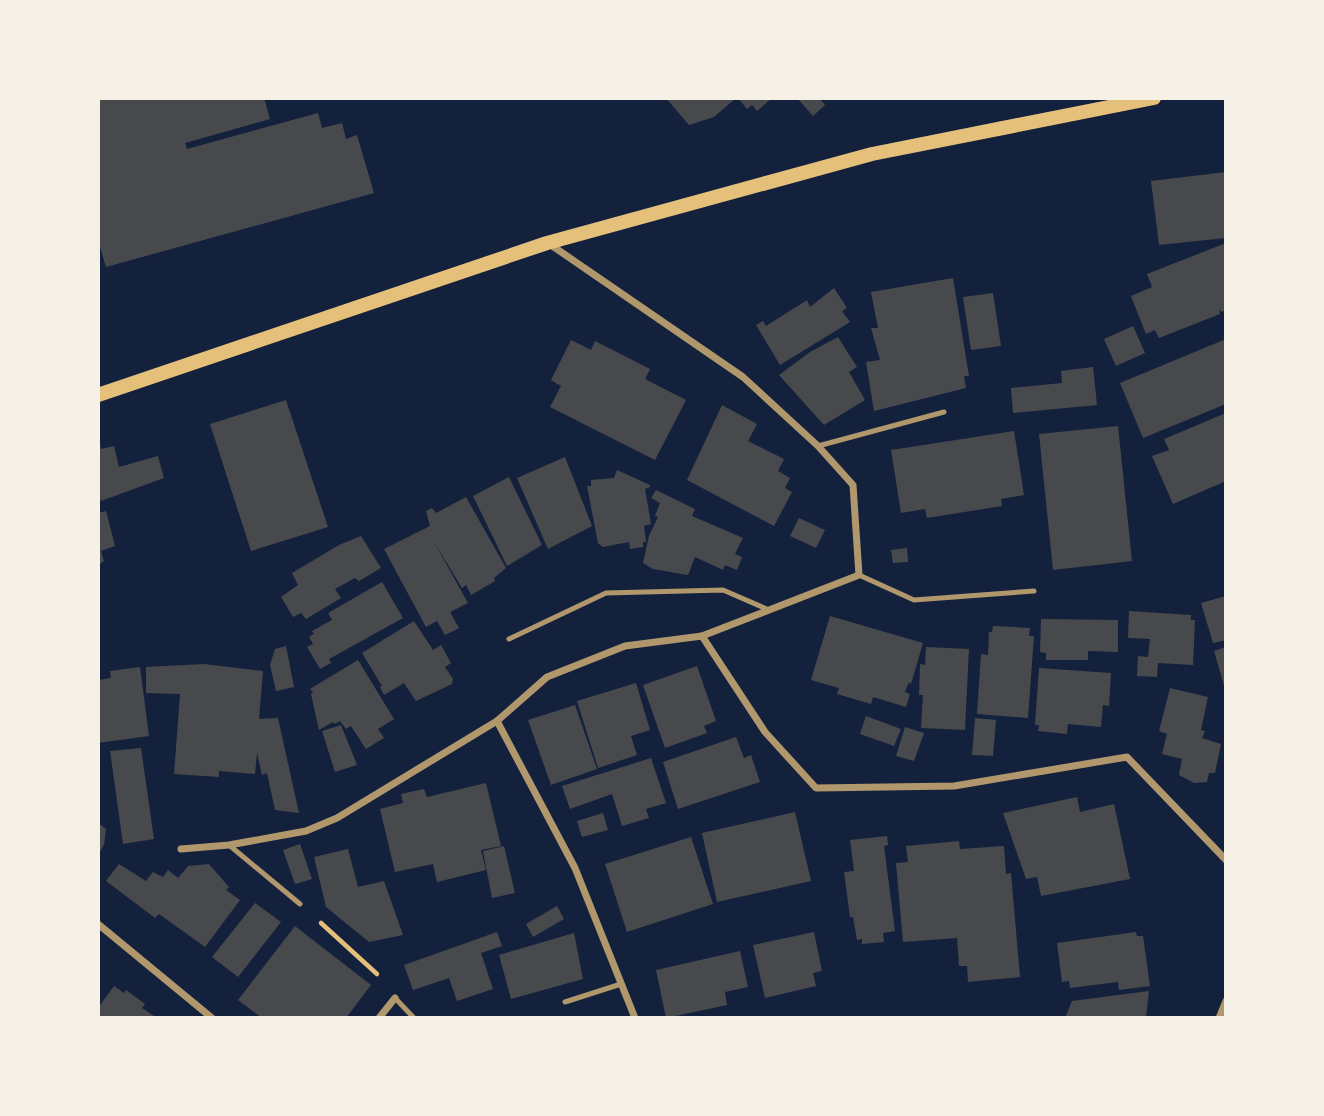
<svg xmlns="http://www.w3.org/2000/svg" width="1324" height="1116" viewBox="0 0 1324 1116" font-family="Lora,serif">
	<rect width="100%" height="100%" fill="#14213d"/>
	<!-- building -->
	<g fill="#48494c">
		<path d="M98,98H264L270,119L185,143L187,149L318,113L322,128L342,123L346,139L357,135L374,193L106,267L98,240Z"/>
		<path d="M666,98H736L714,117L689,125Z"/>
		<path d="M738,98H772L757,111L752,105L747,109Z"/>
		<path d="M797,98H819L825,105L813,116Z"/>
		<path d="M1226,172V238L1159,245L1151,181Z"/>
		<path d="M1226,243V310L1221,312L1219,308L1220,314L1159,338L1155,330L1146,334L1131,296L1152,287L1147,274Z"/>
		<path d="M953,278L969,376H964L966,388L874,411L866,362L880,360L871,328H878L871,292Z"/>
		<path d="M834,288L847,308L842,311L850,322L780,365L756,325L763,321L766,326L807,300L810,307Z"/>
		<path d="M993,293L1001,346L971,350L963,297Z"/>
		<path d="M1133,326L1145,353L1116,366L1104,339Z"/>
		<path d="M838,337L857,367L849,372L865,400L824,425L779,375L810,352Z"/>
		<path d="M1226,339V404L1143,438L1120,383Z"/>
		<path d="M571,340L591,350L595,341L650,369L645,379L686,400L655,460L550,407L561,386L551,380Z"/>
		<path d="M1093,367L1097,405L1013,413L1011,388L1062,383L1061,371Z"/>
		<path d="M286,400L328,527L251,551L210,424Z"/>
		<path d="M722,405L757,424L748,441L784,459L778,471L790,478L785,488L792,492L774,526L687,480Z"/>
		<path d="M1226,413V481L1173,504L1152,456L1169,450L1164,439Z"/>
		<path d="M1118,426L1132,561L1053,570L1039,434Z"/>
		<path d="M1014,431L1024,495L1001,499L1002,506L927,518L925,509L901,513L891,450Z"/>
		<path d="M99,440L101,449L114,446L119,467L158,456L164,478L101,501L98,493Z"/>
		<path d="M565,457L592,526L548,549L517,478Z"/>
		<path d="M617,470L650,485V487L645,489L651,524L644,526L646,542H643V547L630,549L629,542L603,547L598,543L587,486H591V480L614,478Z"/>
		<path d="M509,477L542,545L507,566L473,496Z"/>
		<path d="M656,490L695,509L692,516L743,538L735,554L742,557L737,570L725,565L723,570L695,557L688,575L653,569L643,563L649,536L658,517L655,516L660,503L651,498Z"/>
		<path d="M466,497L506,568L494,578L495,581L471,595L466,585L462,588L434,542L468,603L450,612L459,628L445,635L437,621L426,627L384,549L430,526L426,511L432,508L436,513Z"/>
		<path d="M106,511L115,546L101,551L104,561L98,565V513Z"/>
		<path d="M799,518L825,530L816,548L790,536Z"/>
		<path d="M361,536L381,568L359,581L355,578L335,589L341,598L306,619L301,613L293,617L281,597L298,585L292,573L339,545Z"/>
		<path d="M907,548L908,562L893,563L891,550Z"/>
		<path d="M382,582L403,618L329,659L331,663L320,669L307,647L313,644L309,637L314,634L312,631L332,620L328,613Z"/>
		<path d="M1226,596V640L1213,643L1201,603Z"/>
		<path d="M1129,611L1191,615V620H1195L1193,665L1158,663L1157,677L1137,676L1138,656L1148,657L1150,639L1128,638Z"/>
		<path d="M830,616L923,643L911,684L909,682L905,692L910,694L906,707L873,697L871,704L837,694L839,688L811,680Z"/>
		<path d="M1041,619L1118,620V652L1088,651V660H1046V653L1040,652Z"/>
		<path d="M414,621L433,650L441,645L451,663L445,667L453,679L452,684L416,701L404,683L384,695L380,687L382,686L362,653Z"/>
		<path d="M993,626L1030,628L1029,636H1034L1028,718L977,714L981,654L988,655L989,632H992Z"/>
		<path d="M286,646L294,687L276,691L270,665L275,649Z"/>
		<path d="M926,647L969,649L965,730L921,728L923,695H919L920,664L925,665Z"/>
		<path d="M1226,647V688L1225,689L1214,651Z"/>
		<path d="M358,660L394,719L378,729L384,738L366,749L351,726L346,729L340,721L335,724L333,722L319,730L311,694L313,692L310,689Z"/>
		<path d="M204,664L263,671L259,719L278,718L299,813L275,810L267,773L262,775L257,753L255,774L219,771V777L174,774L180,694L146,693V667Z"/>
		<path d="M697,666L716,721L704,726L707,733L665,748L643,685Z"/>
		<path d="M140,667L149,736L98,743V680L111,678L110,671Z"/>
		<path d="M1039,668L1111,673L1109,706L1103,705L1101,727L1068,724L1067,734L1038,731L1039,725H1035Z"/>
		<path d="M636,683L650,730L631,736L637,755L598,768L577,701Z"/>
		<path d="M1170,688L1208,697L1201,730L1205,731L1202,738L1221,744L1215,773H1209L1207,782L1194,783L1179,775L1182,759L1162,754L1167,734L1159,731Z"/>
		<path d="M575,705L597,769L551,785L528,720Z"/>
		<path d="M866,716L901,729L894,746L860,734Z"/>
		<path d="M975,718L996,720L993,756L972,755Z"/>
		<path d="M341,725L357,765L335,772L322,731Z"/>
		<path d="M905,727L924,733L914,761L896,756Z"/>
		<path d="M736,737L744,758L751,755L760,782L678,809L663,762Z"/>
		<path d="M141,748L154,839L123,844L110,751Z"/>
		<path d="M651,758L666,803L646,809L649,818L622,826L612,794L570,809L562,786Z"/>
		<path d="M486,783L501,846L481,850L486,870L437,882L433,864L395,872L380,809L403,803L401,794L424,789L427,797Z"/>
		<path d="M1077,797L1080,812L1114,804L1130,879L1041,896L1037,877L1026,879L1003,813Z"/>
		<path d="M795,812L811,881L717,902L702,833Z"/>
		<path d="M603,813L608,830L582,837L577,821Z"/>
		<path d="M98,823L106,829L104,845L98,854Z"/>
		<path d="M887,836L888,845L884,846L895,931L883,933L884,942L862,944V939L857,940L853,917H850L844,872L854,871L850,840Z"/>
		<path d="M691,837L713,904L627,932L605,864Z"/>
		<path d="M959,841L960,849L1004,846L1006,874L1011,873L1020,977L968,982L967,966H959L957,938L903,942L896,863L908,862L906,846Z"/>
		<path d="M300,844L312,879L295,884L283,850Z"/>
		<path d="M504,846L515,893L492,898L483,851Z"/>
		<path d="M348,849L358,887L384,881L403,935L369,942L326,907L314,857Z"/>
		<path d="M119,864L146,881L153,872L163,877L168,870L178,878L188,866L209,864L229,887L226,890L240,900L205,947L159,914L155,918L106,881Z"/>
		<path d="M255,903L281,922L238,977L212,957Z"/>
		<path d="M557,906L564,919L533,937L526,924Z"/>
		<path d="M295,926L371,985L346,1018H262L238,1000Z"/>
		<path d="M497,932L502,946L481,953L493,989L457,1001L449,978L413,990L404,965Z"/>
		<path d="M814,932L822,971L813,973L816,986L765,998L753,945Z"/>
		<path d="M1136,932L1137,936H1143L1150,986L1119,990L1118,982L1070,988L1069,981L1062,982L1057,943Z"/>
		<path d="M574,933L583,979L511,999L499,955Z"/>
		<path d="M740,951L748,987L725,992L727,1005L666,1018L656,970Z"/>
		<path d="M114,986L124,993L126,990L145,1004L142,1008L157,1018H98V1008Z"/>
		<path d="M1149,991L1146,1018H1065L1072,1001Z"/>
	</g>
	<g fill="none" stroke-linecap="round" stroke-linejoin="round">
		<!-- path -->
		<path stroke="#e5c07b" stroke-width="4.5" d="M321,923L377,974"/>
		<!-- service -->
		<g stroke="#b1986c" stroke-width="5">
			<path d="M818,446L944,412"/>
			<path d="M859,575L914,600L1034,591"/>
			<path d="M509,639L606,593L723,590L769,610"/>
			<path d="M229,845L300,904"/>
			<path d="M395,998L414,1018"/>
			<path d="M565,1002L621,984"/>
		</g>
		<!-- minor -->
		<g stroke="#b1986c" stroke-width="7">
			<path d="M548,243L743,377L818,446L853,485L859,575L702,636"/>
			<path d="M497,721L575,868L635,1018"/>
			<path d="M181,849L229,845L306,831L337,818L497,721L547,677L625,646L702,636L765,732L816,788L954,786L1127,757L1226,860"/>
			<path d="M98,924L212,1018"/>
			<path d="M379,1018L395,998"/>
			<path d="M1219,1018L1226,1001"/>
		</g>
		<!-- secondary -->
		<path stroke="#e5c07b" stroke-width="14" d="M98,395L547,243L872,154L1154,98"/>
	</g>
	<!-- border -->
	<rect width="1324" height="1116" fill="none" stroke="#f6f1e7" stroke-width="200"/>
</svg>
